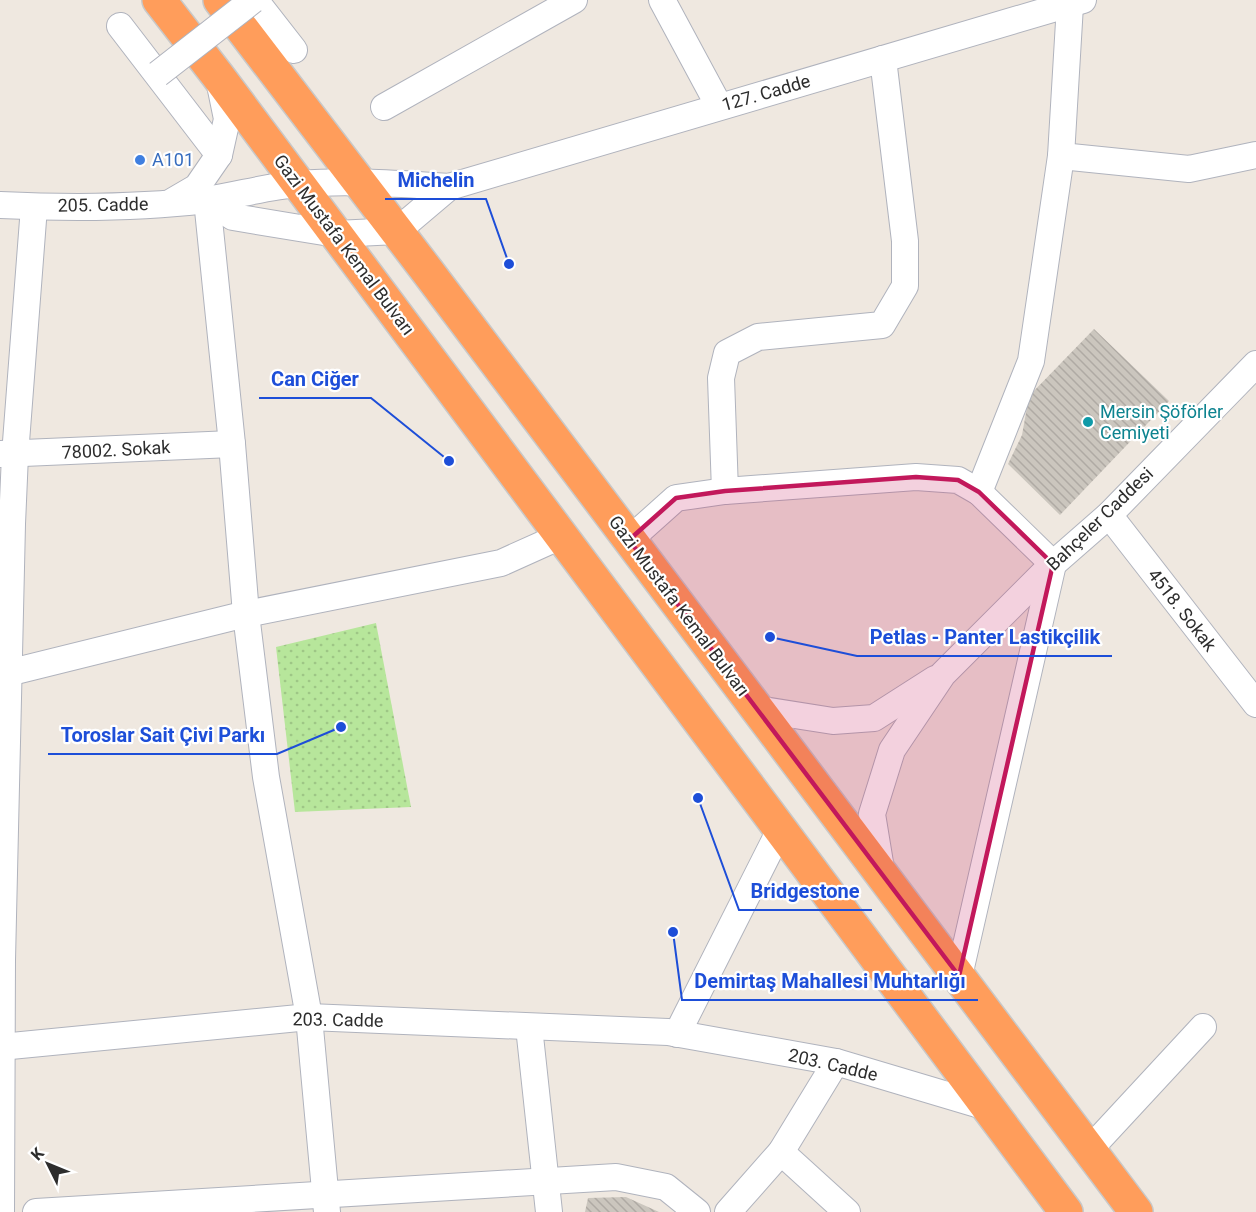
<svg xmlns="http://www.w3.org/2000/svg" width="1256" height="1212" viewBox="0 0 1256 1212" font-family="Roboto,sans-serif">
	<defs>
		<pattern id="grass-dots" width="8" height="8" patternUnits="userSpaceOnUse" patternTransform="scale(1.5)"><rect width="8" height="8" fill="#b7e69b"/><path d="M2 2h.1M6 6h.1" fill="none" stroke="#9ec686" stroke-width="1.8" stroke-linecap="round"/></pattern>
		<pattern id="building-back-hatch" width="6" height="6" patternUnits="userSpaceOnUse" patternTransform="scale(1.5)"><rect width="6" height="6" fill="#cbc6be"/><path d="M-1 5l2 2M0 0l6 6M5-1l2 2" fill="none" stroke="#afaaa4"/></pattern>
	</defs>
	<rect width="100%" height="100%" fill="#efe8e0"/>
	<!-- grass -->
	<path fill="url(#grass-dots)" d="M376,623L411,807L295,812L276,647Z"/>
	<!-- building -->
	<g fill="url(#building-back-hatch)">
		<path d="M1094,329L1169,401L1060,515L1008,464L1022,435L1029,396Z"/>
		<path d="M626,1197L659,1212H585L588,1198Z"/>
	</g>
	<g fill="none" stroke-linecap="round" stroke-linejoin="round">
		<!-- minor casing -->
		<g stroke="#b0b3bd" stroke-width="28">
			<g id="minor">
				<path d="M255,0L294,50"/>
				<path d="M662,0L719,106"/>
				<path d="M120,26L219,155"/>
				<path d="M384,107L574,0"/>
				<path d="M1061,156L1189,169L1256,155"/>
				<path d="M207,200L232,444L246,614L266,777L309,1017L327,1212"/>
				<path d="M207,200L233,217L336,234L397,231L449,187"/>
				<path d="M173,201L197,187L219,155L227,119L219,80"/>
				<path d="M0,205C65,208 140,208 205,200C236,196 267,186 299,184C349,180 399,184 449,187L1083,0"/>
				<path d="M0,454L232,444"/>
				<path d="M725,491L721,378L727,353L758,337L882,325L905,286V241L883,59"/>
				<path d="M979,492L1031,361L1061,156L1070,5"/>
				<path d="M1109,515L1256,704"/>
				<path d="M629,540L676,498L725,491L916,477L958,480L979,492L1053,564L959,976"/>
				<path d="M0,675L246,614L501,563L561,536"/>
				<path d="M757,709L833,721L874,718L935,679"/>
				<path d="M882,875L872,814L892,750L943,674L1053,564L1109,515L1256,364"/>
				<path d="M529,1027L549,1212"/>
				<path d="M677,1034L780,830"/>
				<path d="M0,1047L309,1017L668,1032L836,1062L987,1107"/>
				<path d="M1089,1150L1203,1027"/>
				<path d="M781,1152L847,1212"/>
				<path d="M1,1212L2,960L12,524L15,455L34,207"/>
				<path d="M36,1212L616,1177L666,1187L697,1212"/>
				<path d="M728,1212L781,1152L836,1062"/>
			</g>
		</g>
		<!-- highway casing -->
		<g stroke="#c8c8c8" stroke-width="36">
			<g id="highway">
				<path d="M159,0L218,76L1066,1212"/>
				<path d="M220,0L428,272L1136,1212"/>
			</g>
		</g>
		<!-- minor -->
		<use href="#minor" stroke="#fff" stroke-width="26"/>
		<!-- highway -->
		<use href="#highway" stroke="#ff9d5b" stroke-width="33"/>
		<!-- minor-bridge casing -->
		<g stroke="#b0b3bd" stroke-width="28" stroke-linecap="butt">
			<path id="minor-bridge" d="M158,74L253,0"/>
		</g>
		<!-- minor-bridge -->
		<use href="#minor-bridge" stroke="#fff" stroke-width="26"/>
	</g>
	<!-- marked area -->
	<path fill="#c2185b" fill-opacity="0.2" stroke="#c2185b" stroke-width="4.5" stroke-linejoin="round" d="M916,477L958,480L979,492L1053,564L959,976L629,540L676,498L725,491Z"/>
	<!-- markers -->
	<circle fill="#3f7fe0" stroke="#fff" stroke-width="2" cx="140" cy="160" r="6"/>
	<circle fill="#0f9aa8" stroke="#fff" stroke-width="2" cx="1088" cy="422" r="6"/>
	<g text-anchor="middle" stroke-width="4.5" stroke-linejoin="round" paint-order="stroke">
		<!-- street labels -->
		<g font-size="18" fill="#2d2d2d" stroke="#fff">
			<text transform="translate(766 93) rotate(-16)" y="6">127. Cadde</text>
			<text transform="translate(103 205) rotate(-1)" y="6">205. Cadde</text>
			<text transform="translate(344 245) rotate(53)" y="6">Gazi Mustafa Kemal Bulvarı</text>
			<text transform="translate(116 450) rotate(-3)" y="6">78002. Sokak</text>
			<text transform="translate(1100 519) rotate(-44)" y="6">Bahçeler Caddesi</text>
			<text transform="translate(679 606) rotate(53)" y="6">Gazi Mustafa Kemal Bulvarı</text>
			<text transform="translate(1182 610) rotate(52)" y="6">4518. Sokak</text>
			<text transform="translate(338 1020) rotate(1)" y="6">203. Cadde</text>
			<text transform="translate(833 1065) rotate(13)" y="6">203. Cadde</text>
		</g>
		<!-- shop labels -->
		<g font-size="18" fill="#366cbe" stroke="#fff" text-anchor="start">
			<text x="152" y="166">A101</text>
		</g>
		<!-- culture labels -->
		<g font-size="18" fill="#0d838f" stroke="#fff" text-anchor="start">
			<text x="1100" y="418">Mersin Şöförler<tspan x="1100" dy="21">Cemiyeti</tspan></text>
		</g>
	</g>
	<!-- callouts -->
	<path fill="none" stroke="#1d4ed8" stroke-width="2" d="M509 264L486 199H385M449 461L371 398H259M770 637L857 656H1112M341 727L277 754H48M698 798L739 910H872M673 932L682 1000H978"/>
	<g fill="#1d4ed8" stroke="#fff" stroke-width="2">
		<circle cx="509" cy="264" r="6"/>
		<circle cx="449" cy="461" r="6"/>
		<circle cx="770" cy="637" r="6"/>
		<circle cx="341" cy="727" r="6"/>
		<circle cx="698" cy="798" r="6"/>
		<circle cx="673" cy="932" r="6"/>
	</g>
	<g font-size="20" text-anchor="middle" font-weight="bold" fill="#1d4ed8" stroke="#fff" stroke-width="4.5" stroke-linejoin="round" paint-order="stroke">
		<text x="436" y="187">Michelin</text>
		<text x="315" y="386">Can Ciğer</text>
		<text x="985" y="644">Petlas - Panter Lastikçilik</text>
		<text x="163" y="742">Toroslar Sait Çivi Parkı</text>
		<text x="805" y="898">Bridgestone</text>
		<text x="830" y="988">Demirtaş Mahallesi Muhtarlığı</text>
	</g>
	<!-- north arrow -->
	<g transform="translate(48 1164) rotate(313)" stroke="#ffffff" stroke-width="4.5" paint-order="stroke">
	<path d="M0-4.5L10 22L0 15L-10 22Z" fill="#2d2d2d"/>
	<text y="-9" font-size="16" font-weight="bold" text-anchor="middle" fill="#2d2d2d">K</text>
	</g>
</svg>
